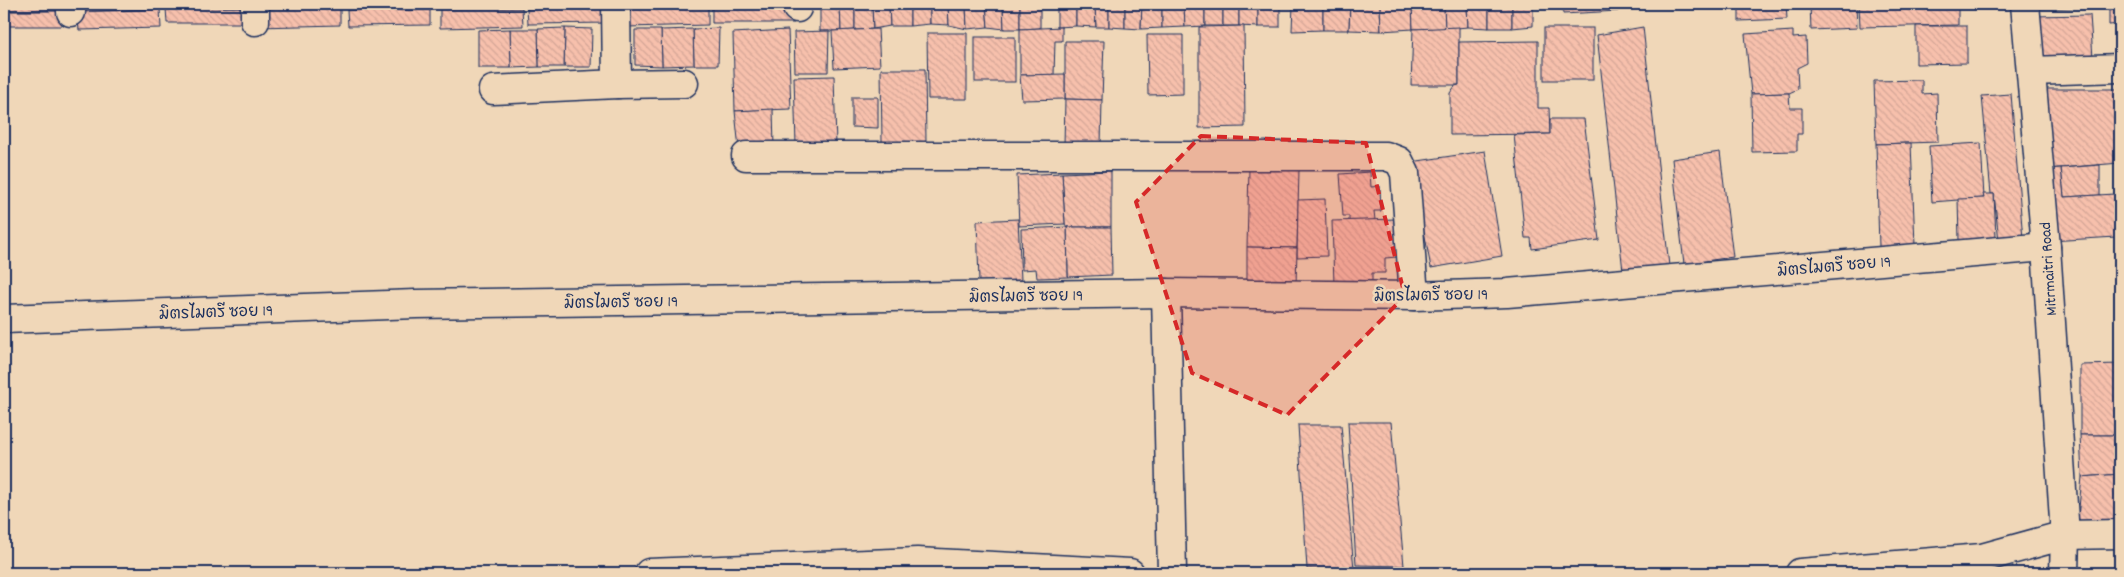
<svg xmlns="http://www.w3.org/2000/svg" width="2124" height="577" viewBox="0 0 2124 577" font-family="Dekko,'Playpen Sans Thai',sans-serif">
	<defs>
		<pattern id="building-back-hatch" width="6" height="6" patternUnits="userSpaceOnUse" patternTransform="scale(1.25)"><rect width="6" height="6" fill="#f7c0ac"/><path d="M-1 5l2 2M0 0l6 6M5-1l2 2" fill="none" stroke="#d3a596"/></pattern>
	</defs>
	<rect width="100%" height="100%" fill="#f0d7b8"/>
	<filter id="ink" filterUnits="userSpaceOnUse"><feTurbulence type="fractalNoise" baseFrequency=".02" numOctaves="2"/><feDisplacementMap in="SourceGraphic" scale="10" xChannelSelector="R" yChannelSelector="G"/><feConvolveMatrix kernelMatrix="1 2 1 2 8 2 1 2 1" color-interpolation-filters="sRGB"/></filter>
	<g filter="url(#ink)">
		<!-- building -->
		<g fill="url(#building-back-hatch)" stroke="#1b2f5e">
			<rect x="4" y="4" width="58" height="7"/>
			<path d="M78,4H161L160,9L77,12Z"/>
			<path d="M166,4H250V7L166,8Z"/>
			<path d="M257,4H340V7L257,9Z"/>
			<rect x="347" y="4" width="83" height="6"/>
			<path d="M439,4H522V8L440,9Z"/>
			<path d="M527,4H611V8L527,9Z"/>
			<path d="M625,4H708V7L625,9Z"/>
			<path d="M712,4H795V7L712,8Z"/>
			<path d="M820,4H840L841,31H820Z"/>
			<path d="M840,4H855V30L841,31Z"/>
			<path d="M855,4H872L873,29L855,30Z"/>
			<path d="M872,4H889L890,26L873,29Z"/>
			<path d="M889,4H910V26H890Z"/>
			<path d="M910,4H930V24L910,26Z"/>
			<path d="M930,4H948L949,25L930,24Z"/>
			<path d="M948,4H966L967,29L949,25Z"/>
			<path d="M966,4H986L988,27L967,29Z"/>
			<path d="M986,4H1003L1004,29L988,27Z"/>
			<path d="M1003,4H1020V29H1004Z"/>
			<path d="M1020,4H1040V28L1020,29Z"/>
			<path d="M1057,4H1076V26L1057,27Z"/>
			<path d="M1076,4H1095L1096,27L1076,26Z"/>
			<path d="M1095,4H1109V27H1096Z"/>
			<path d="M1109,4H1125V28L1109,27Z"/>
			<path d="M1125,4H1142L1141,29L1125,28Z"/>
			<path d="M1142,4H1162V28L1141,29Z"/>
			<path d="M1162,4H1184L1185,27L1162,28Z"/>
			<path d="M1184,4H1205V26L1185,27Z"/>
			<rect x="1205" y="4" width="18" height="22"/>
			<rect x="1223" y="4" width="16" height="22"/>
			<path d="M1239,4H1258V27L1239,26Z"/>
			<rect x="1258" y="4" width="22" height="23"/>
			<path d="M1293,4H1323V30L1292,31Z"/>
			<path d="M1323,4H1350L1349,30H1323Z"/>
			<path d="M1350,4H1380L1381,31L1349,30Z"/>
			<path d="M1380,4H1412L1413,29L1381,31Z"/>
			<path d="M1412,4H1444L1445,29H1413Z"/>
			<path d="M1444,4H1467L1468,27L1445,29Z"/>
			<path d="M1467,4H1489V28L1468,27Z"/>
			<rect x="1489" y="4" width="23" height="24"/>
			<path d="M1512,4H1533V26L1512,28Z"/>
			<path d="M1562,4H1618V11L1563,14Z"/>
			<path d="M1739,4H1786L1787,19L1739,21Z"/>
			<path d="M1810,4H1856L1857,28L1811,30Z"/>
			<path d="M1859,4H1958V25L1860,27Z"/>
			<path d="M2031,4H2089L2090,7L2031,9Z"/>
			<path d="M2109,4H2120V24L2109,25Z"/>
			<path d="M250,7L249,23H167L166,8Z"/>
			<path d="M340,7V25L257,27V9Z"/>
			<path d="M708,7V25L626,27L625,9Z"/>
			<path d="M795,7L794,23H712V8Z"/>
			<path d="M522,8L523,26L440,28V9Z"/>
			<path d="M611,8L610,23L528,24L527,9Z"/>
			<path d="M160,9L161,28L79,30L77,12Z"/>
			<path d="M347,10H430V25L348,26Z"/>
			<path d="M4,11H62L61,26H4Z"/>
			<path d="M2090,15L2093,58L2038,63L2033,16Z"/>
			<path d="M1244,26L1245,127L1199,128V27Z"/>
			<path d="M1916,26H1967V63L1916,64Z"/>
			<path d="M1062,27V41H1055L1054,75H1020V29Z"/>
			<path d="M1459,27V85H1411L1413,29Z"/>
			<path d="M1643,27L1669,266L1623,271L1597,35Z"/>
			<path d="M565,28L592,29L591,67H564Z"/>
			<path d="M565,28L564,67H539L538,29Z"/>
			<path d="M719,28L718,65H694L693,29Z"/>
			<rect x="1544" y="28" width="49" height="52"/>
			<path d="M510,29H538L539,67L511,68Z"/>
			<path d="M510,29L511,68H478V30Z"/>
			<path d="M693,29L694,65L662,66L661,30Z"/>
			<path d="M878,29L880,66L834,68L832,31Z"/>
			<path d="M635,30H661L662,66L635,65Z"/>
			<path d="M788,30L791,109L735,111L733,33Z"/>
			<path d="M829,31L828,72H795L794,32Z"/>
			<path d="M1793,31V38L1806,37L1807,63L1797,68L1798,89L1789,93L1751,94L1745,34Z"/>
			<path d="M927,33H967V99H928Z"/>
			<path d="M1147,35H1183V94L1148,95Z"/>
			<rect x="975" y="37" width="40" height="45"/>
			<path d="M1065,41H1104L1102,100L1065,99Z"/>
			<path d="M1538,41V108H1549L1550,134L1450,135V93L1455,86L1459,85V42Z"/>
			<path d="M881,69H925L926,142H882Z"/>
			<path d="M1065,74V99L1022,100L1020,75Z"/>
			<path d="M834,76L836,145H796L794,77Z"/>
			<path d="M1922,80V94L1937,93L1938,142L1876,144L1874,81Z"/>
			<path d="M2045,89H2120V163L2047,169Z"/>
			<path d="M1789,93L1790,108H1802V134H1797V151L1752,152L1751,94Z"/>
			<path d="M2011,94L2023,239L1999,241L1994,194H1991L1982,96Z"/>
			<path d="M852,97H878V128L852,127Z"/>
			<path d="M1065,99L1102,100L1101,145H1064Z"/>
			<path d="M773,109L774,147L739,149L735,111Z"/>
			<path d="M1550,119H1584L1599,240L1532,249L1531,238H1525L1514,135L1550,134Z"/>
			<path d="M1911,143L1915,245L1879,247L1876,144Z"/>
			<path d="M1981,143L1984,198L1932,202L1929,146Z"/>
			<path d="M1485,151L1502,256L1431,268L1411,162Z"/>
			<path d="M1720,152L1733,257L1684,264L1672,159Z"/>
			<path d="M2100,165V195L2064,197L2061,168Z"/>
			<path d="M2061,168L2064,197L2115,194L2116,237L2050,241L2047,169Z"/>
			<path d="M1249,169L1299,170L1297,248L1247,247Z"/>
			<path d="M1111,171V227H1067L1065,224L1062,173Z"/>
			<path d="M1370,172L1371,187L1380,186L1381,211H1374L1375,220L1349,221V216H1343L1340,174Z"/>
			<path d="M1062,173L1065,224L1019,226L1017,175Z"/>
			<path d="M1983,194H1994L1996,238L1959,240L1958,199L1984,198Z"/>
			<path d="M1325,199L1327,256L1297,257L1298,200Z"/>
			<path d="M1018,219L1021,280L979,282L977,221Z"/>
			<path d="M1396,219L1397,257L1385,258V273H1372V283L1334,285L1332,221Z"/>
			<path d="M1067,227H1111L1112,275L1068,277Z"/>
			<path d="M1067,227L1068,277L1037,278L1036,269L1022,270L1021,229Z"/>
			<path d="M1247,247L1297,248L1296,286L1247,288Z"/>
			<path d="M2120,364V435H2080V365Z"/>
			<path d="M1348,422H1391L1404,566L1356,565Z"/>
			<path d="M1298,425H1341L1354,569H1307Z"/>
			<path d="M2080,435H2120V474L2082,477Z"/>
			<path d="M2120,474V524L2077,528L2082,477Z"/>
		</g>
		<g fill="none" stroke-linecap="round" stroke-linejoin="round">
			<!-- street casing -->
			<g stroke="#1b2f5e" stroke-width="31">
				<g id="street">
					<path d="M255,4V21"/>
					<path d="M616,4L617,84L684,83"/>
					<path d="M2025,4L2046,247L2065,535L2064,573"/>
					<path d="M797,8V4"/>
					<path d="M71,12V4"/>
					<path d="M2031,71L2120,68"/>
					<path d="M493,90L617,84"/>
					<path d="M746,156H1386L1399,161L1405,173L1414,296"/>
					<path d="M1166,293L1172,573"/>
					<path d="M4,319L416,304L1166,293L1414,296L1507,293L2046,247"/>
					<path d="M649,573L917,562L1130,573"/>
					<path d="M1800,573L1982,558L2065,535L2120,534"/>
				</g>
			</g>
			<!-- street -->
			<use href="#street" stroke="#f0d7b8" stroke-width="28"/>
		</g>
	</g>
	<!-- marked area -->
	<path fill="#d62828" fill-opacity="0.2" stroke="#d62828" stroke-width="4" stroke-dasharray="10 6" stroke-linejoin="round" d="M1201,136L1366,143L1405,296L1287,415L1192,373L1136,202Z"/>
	<g text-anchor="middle" stroke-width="5" stroke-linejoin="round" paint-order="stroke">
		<!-- street labels -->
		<g font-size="16" fill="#1b2f5e" stroke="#f0d7b8">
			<text transform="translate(1834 265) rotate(-5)" y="6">มิตรไมตรี ซอย 19</text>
			<text transform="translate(2047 269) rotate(-94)" y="6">Mitrmaitri Road</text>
			<text transform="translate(1431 294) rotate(-1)" y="6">มิตรไมตรี ซอย 19</text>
			<text transform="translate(1026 295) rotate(-1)" y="6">มิตรไมตรี ซอย 19</text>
			<text transform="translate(621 301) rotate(-1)" y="6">มิตรไมตรี ซอย 19</text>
			<text transform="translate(216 311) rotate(-2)" y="6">มิตรไมตรี ซอย 19</text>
		</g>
	</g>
	<!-- margin -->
	<rect width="2124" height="577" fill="none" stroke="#f0d7b8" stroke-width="20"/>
	<rect x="10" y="10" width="2104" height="557" fill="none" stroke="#1b2f5e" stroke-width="2" filter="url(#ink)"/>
</svg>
